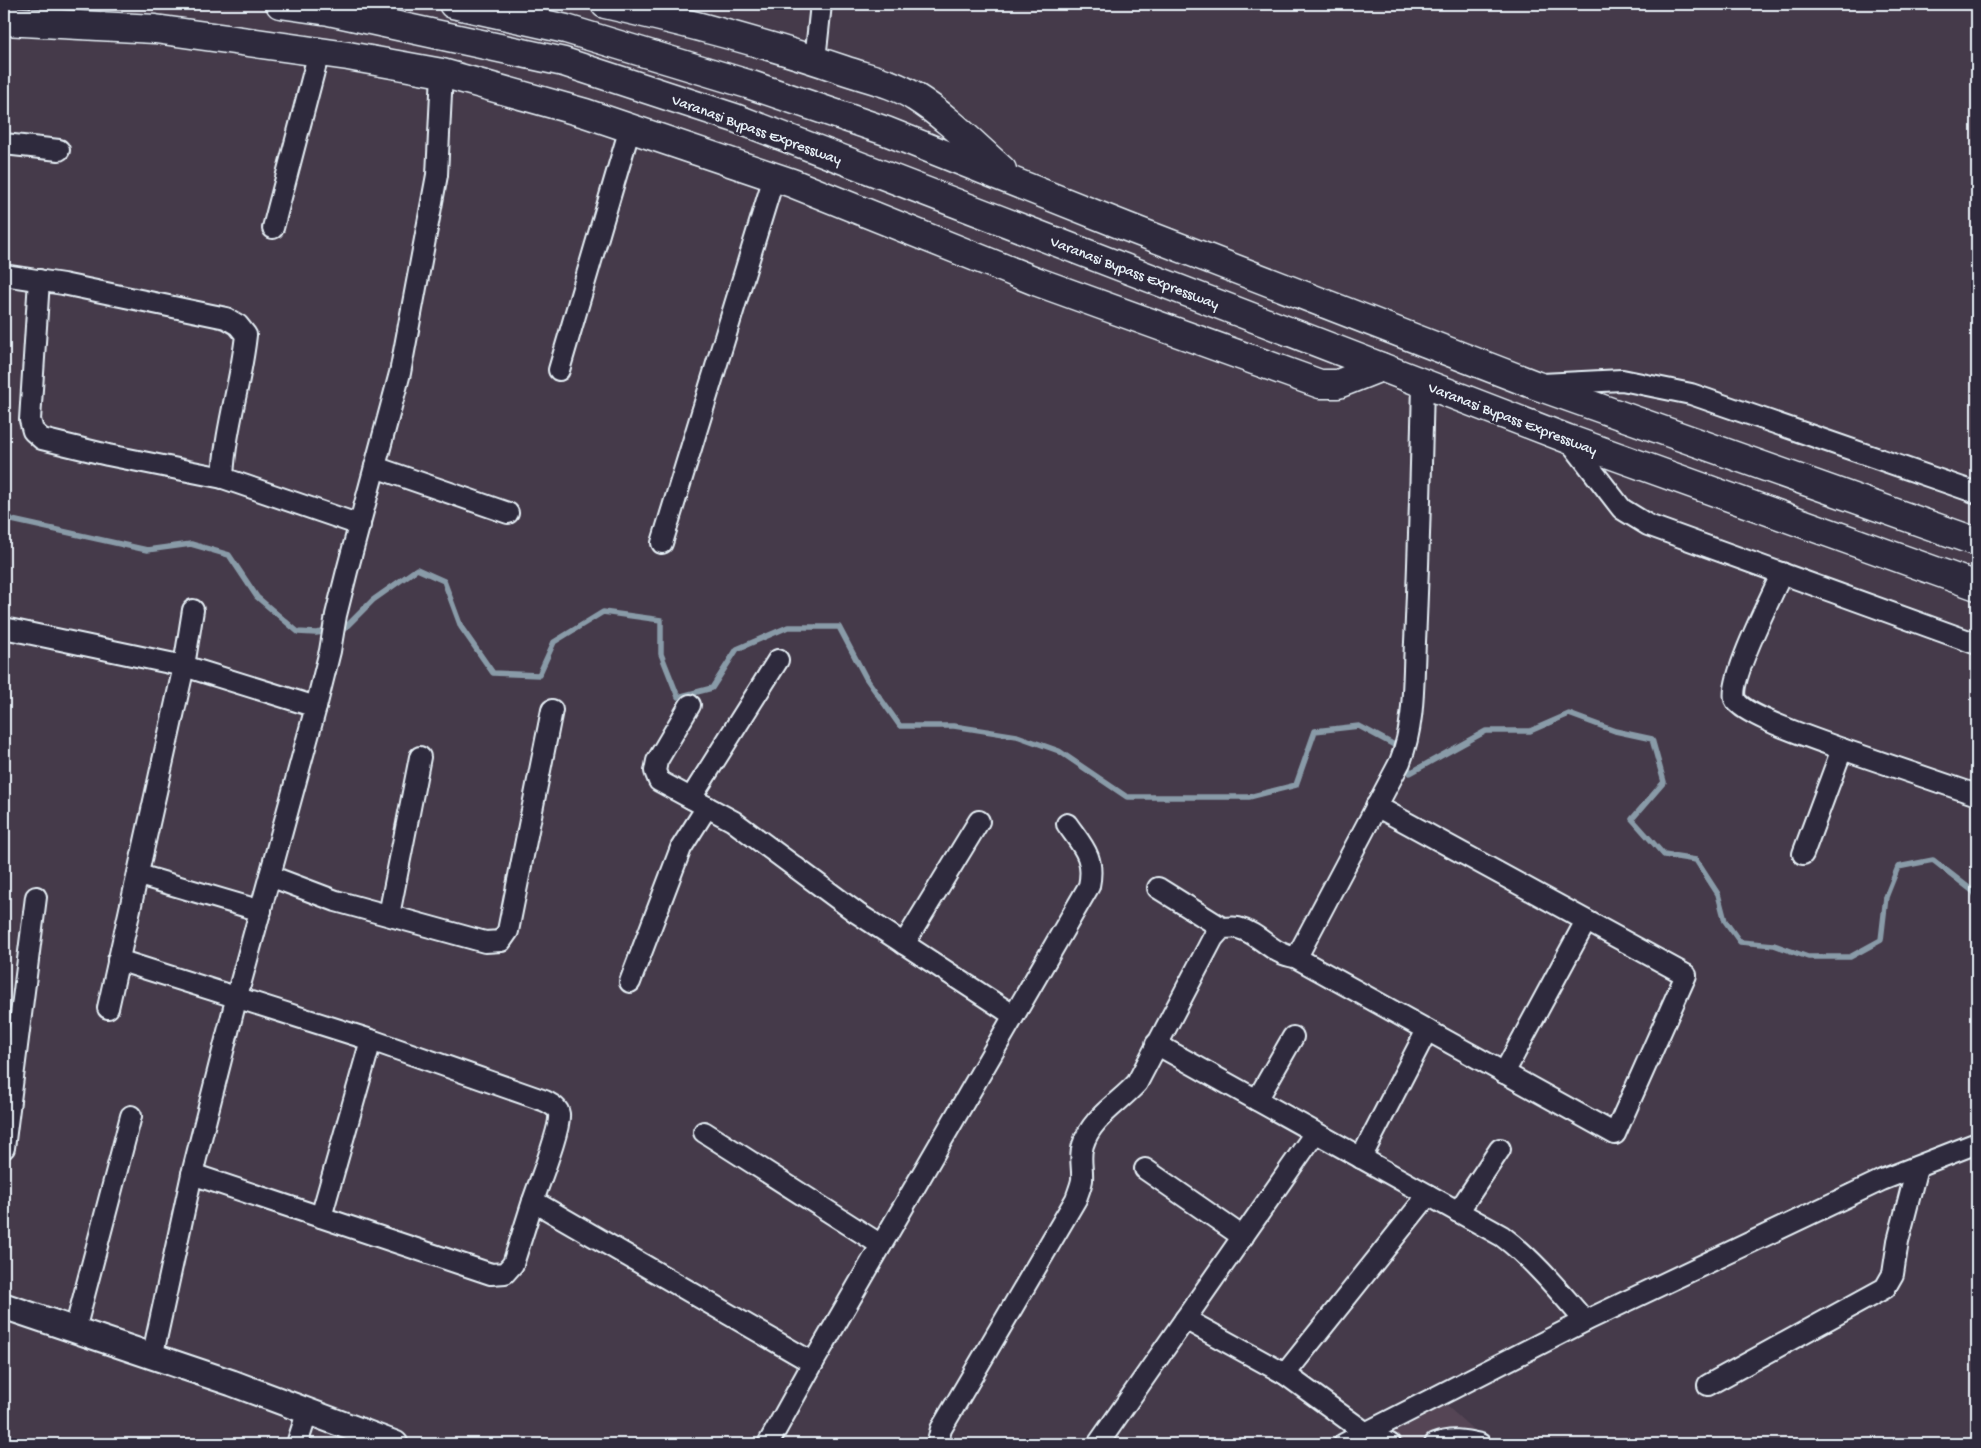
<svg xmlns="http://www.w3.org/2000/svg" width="1981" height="1448" viewBox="0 0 1981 1448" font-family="'Gochi Hand',sans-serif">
	<rect width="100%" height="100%" fill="#453a4a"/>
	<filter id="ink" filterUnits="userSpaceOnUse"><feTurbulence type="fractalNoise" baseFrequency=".02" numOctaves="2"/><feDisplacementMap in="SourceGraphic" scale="10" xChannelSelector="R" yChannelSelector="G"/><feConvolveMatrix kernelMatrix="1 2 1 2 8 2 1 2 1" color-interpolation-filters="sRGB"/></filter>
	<g filter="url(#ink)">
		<!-- built -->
		<path fill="#544554" d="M1436,1396L1489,1444H1351Z"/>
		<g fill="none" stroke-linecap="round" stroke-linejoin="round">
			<!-- stream -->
			<g stroke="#899ba8" stroke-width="5.5">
				<path d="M4,511L12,520L147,550L191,544L229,555L257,597L298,632L316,633L344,629L373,600L417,569L444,581L461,627L493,673L539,675L554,642L603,612L661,620V654L678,697L712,688L737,649L788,627H839L866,678L900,726H954L1017,736L1059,751L1127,797H1249L1296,785L1315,731L1359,726L1400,748"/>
				<path d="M1406,761L1410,773L1486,731H1530L1569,714L1615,731L1652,739L1664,782L1632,819L1664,855L1696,860L1718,894L1725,921L1740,942L1774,945L1808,957H1850L1881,940L1886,897L1898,867L1933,860L1974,892L1977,898"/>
			</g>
			<!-- minor casing -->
			<g stroke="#e8f1f8" stroke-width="24">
				<g id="minor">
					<path d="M815,60L821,4"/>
					<path d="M4,144L59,150"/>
					<path d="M273,228L319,52"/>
					<path d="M4,275L63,284L226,318L238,325L246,335C241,383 225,429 223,478"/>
					<path d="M39,280L30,420L33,431L42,439L108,455L223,478L360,525"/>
					<path d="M559,370L630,128"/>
					<path d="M1542,384L1622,380L1691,394L1977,493"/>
					<path d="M1568,439L1622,509L1648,525L1977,644"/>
					<path d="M375,467L508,513"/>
					<path d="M662,543L774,177"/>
					<path d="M1782,573C1772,595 1729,679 1735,699C1741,715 1823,742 1842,749"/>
					<path d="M4,628L184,666L316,707"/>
					<path d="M690,705L657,761L655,771L659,781L733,821L857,913L1013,1015"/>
					<path d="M691,798L778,660"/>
					<path d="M1803,854L1842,749L1977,795"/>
					<path d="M139,875L261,911"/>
					<path d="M270,876L336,901L485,942L501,941L508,931L552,710"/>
					<path d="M1158,888L1222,928"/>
					<path d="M389,915L420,757"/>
					<path d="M904,944L979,821"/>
					<path d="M1295,957L1615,1134L1686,975L1376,806"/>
					<path d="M118,960L371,1040L545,1101C550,1104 558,1107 559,1114C561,1129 538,1185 533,1201"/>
					<path d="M630,982L681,848L707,807"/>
					<path d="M108,1008L184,666L193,610"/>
					<path d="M1156,1044L1502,1236C1534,1260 1559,1291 1585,1321"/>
					<path d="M1504,1073L1586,921"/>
					<path d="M1257,1100L1293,1037"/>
					<path d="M704,1132L881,1245"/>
					<path d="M4,1148L36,897"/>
					<path d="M1361,1158L1427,1030"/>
					<path d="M1145,1169L1243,1237"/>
					<path d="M192,1174L491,1274L505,1273L513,1264L533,1201L813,1363"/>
					<path d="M1458,1212L1500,1149"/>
					<path d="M321,1217L371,1040"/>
					<path d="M1185,1319L1285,1374L1366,1433L1390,1444"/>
					<path d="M75,1330L131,1116"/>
					<path d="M152,1358L192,1174L237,996L316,707L330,651L336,615L347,571L400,373L437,175L442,73"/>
					<path d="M1285,1374L1428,1195"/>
					<path d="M1708,1385L1885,1288L1893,1274L1898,1241L1917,1167"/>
					<path d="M297,1444L308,1410"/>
					<path d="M768,1444L813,1363L1089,886C1095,857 1083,847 1067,824"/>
					<path d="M942,1444L938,1441L941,1429L1076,1199C1078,1193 1081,1186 1082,1180C1083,1168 1079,1157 1083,1145C1091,1118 1119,1103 1137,1083L1213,938L1222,928C1227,928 1233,927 1238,928C1260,933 1272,955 1295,957L1300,951L1400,762C1415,724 1413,682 1415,642C1419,556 1421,470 1423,384"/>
					<path d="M1098,1444L1315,1133"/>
					<path d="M1344,1444L1585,1321L1882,1180L1977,1143"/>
					<path d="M1435,1444C1450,1438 1464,1440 1480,1444"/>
				</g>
			</g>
			<!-- major casing -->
			<g stroke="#e8f1f8" stroke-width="29">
				<path id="major" d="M4,1306L232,1383L395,1444"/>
			</g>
			<!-- highway casing -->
			<g stroke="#e8f1f8" stroke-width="31">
				<g id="highway">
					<path d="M280,4L329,11L564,62L735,118L1568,439L1977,586"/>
					<path d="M453,4L566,29L751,85L886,131L1127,227L1535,385L1977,542"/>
					<path d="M605,4C685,22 766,43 844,70C867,78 894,83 915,97C947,117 974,145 1002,170"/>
					<path d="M4,21L155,29L348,56L442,73L585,113L792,183L1038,282L1320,384H1338L1381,367"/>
				</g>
			</g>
			<!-- minor -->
			<use href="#minor" stroke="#2f2a3d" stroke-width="20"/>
			<!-- major -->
			<use href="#major" stroke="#2f2a3d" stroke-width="25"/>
			<!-- highway -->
			<use href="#highway" stroke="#2f2a3d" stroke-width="28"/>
		</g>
	</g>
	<g text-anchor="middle" stroke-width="5" stroke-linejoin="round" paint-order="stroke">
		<!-- street labels -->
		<g font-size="15" fill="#e8f1f8" stroke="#2f2a3d">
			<text transform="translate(757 129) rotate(20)" y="5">Varanasi Bypass Expressway</text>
			<text transform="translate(1135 272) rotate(21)" y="5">Varanasi Bypass Expressway</text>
			<text transform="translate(1513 418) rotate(21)" y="5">Varanasi Bypass Expressway</text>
		</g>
	</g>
	<!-- margin -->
	<rect width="1981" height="1448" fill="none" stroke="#2f2a3d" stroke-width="20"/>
	<rect x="10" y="10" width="1961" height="1428" fill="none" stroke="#e8f1f8" stroke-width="2" filter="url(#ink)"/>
</svg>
